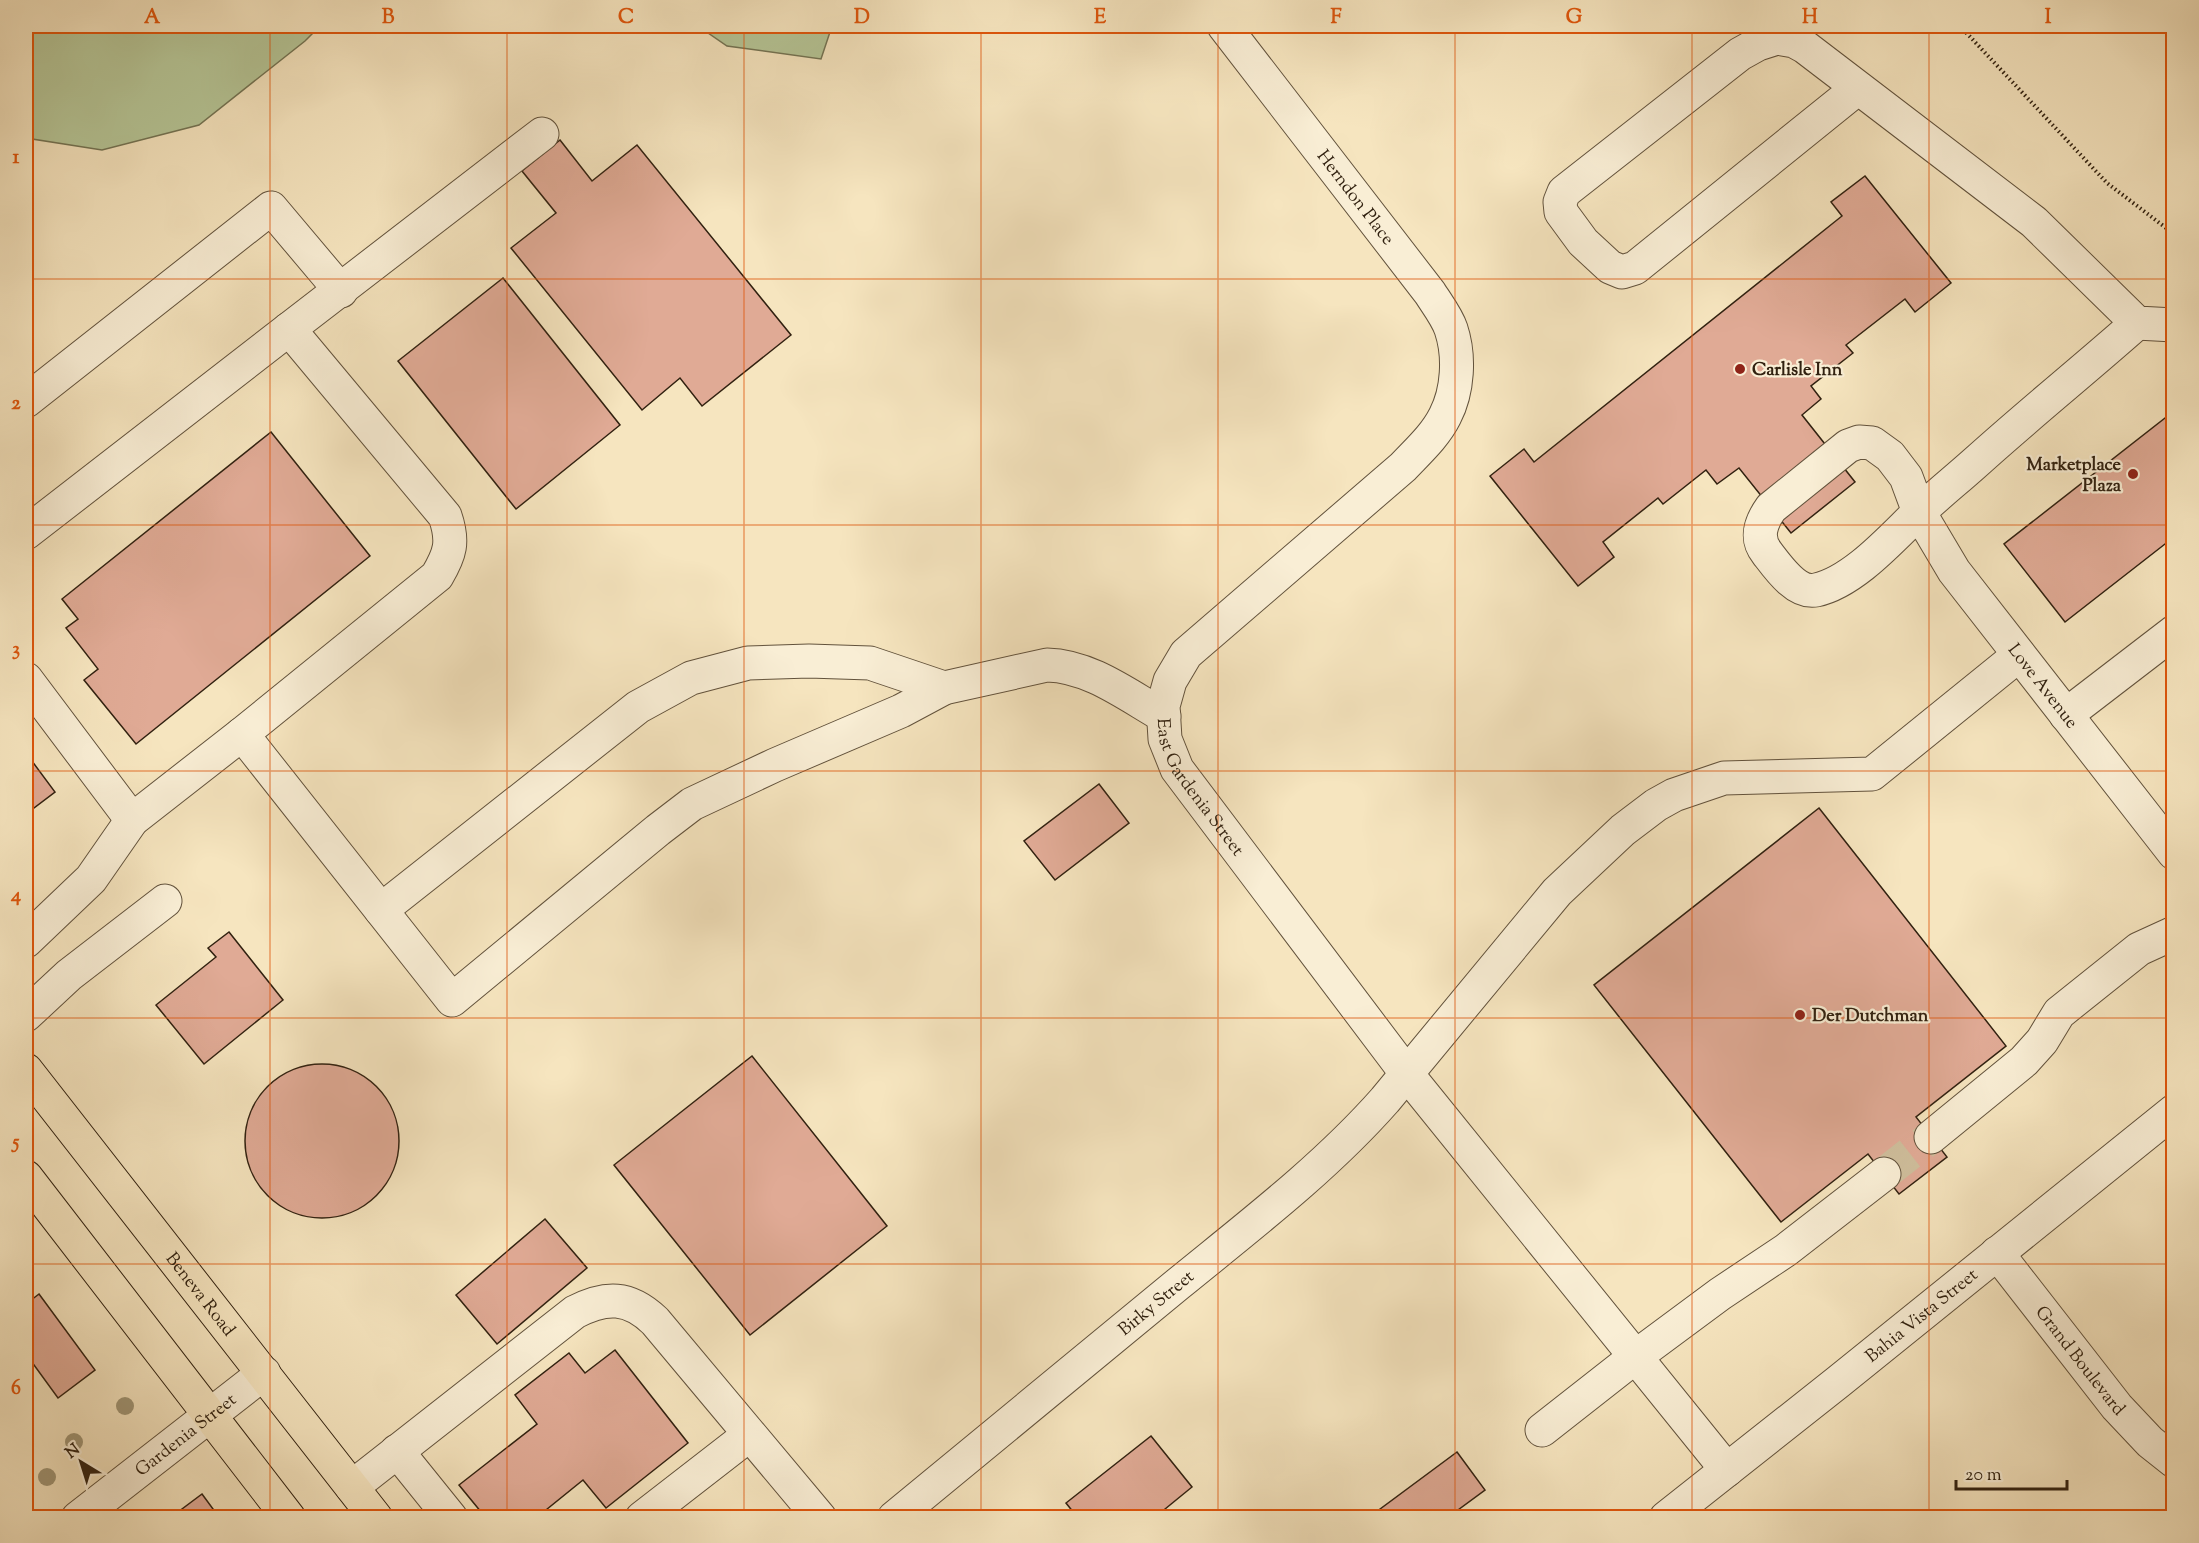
<svg xmlns="http://www.w3.org/2000/svg" width="2199" height="1543" viewBox="0 0 2199 1543" font-family="'Sorts Mill Goudy',serif">
	<rect width="100%" height="100%" fill="#f6e5bf"/>
	<filter id="stains"><feTurbulence type="fractalNoise" baseFrequency=".00333" numOctaves="4"/><feColorMatrix values="0 0 0 0 .2 0 0 0 0 .09 0 0 0 0 .02 0 0 0 .5 -.17"/></filter>
	<radialGradient id="worn" r=".72"><stop offset=".6" stop-color="#630" stop-opacity="0"/><stop offset="1" stop-color="#630" stop-opacity=".3"/></radialGradient>
	<!-- green -->
	<g fill="#b6c697" stroke="#747454" stroke-width="1.5">
		<path d="M26,26H320L305,41L199,125L102,150L26,138Z"/>
		<path d="M698,26H832L821,59L727,46Z"/>
	</g>
	<!-- building -->
	<g fill="#e0aa95" stroke="#312110" stroke-width="1.5">
		<path d="M560,140L592,181L637,145L791,335L702,406L680,378L642,410L511,248L556,213L522,171Z"/>
		<path d="M1865,176L1951,283L1915,312L1905,299L1846,345L1853,353L1811,386L1821,399L1802,415L1855,482L1791,533L1739,468L1717,484L1706,470L1663,504L1658,498L1603,542L1614,557L1578,586L1490,476L1524,449L1534,462L1842,216L1831,202Z"/>
		<path d="M503,278L620,425L516,509L398,361Z"/>
		<path d="M2174,411V537L2065,622L2004,544Z"/>
		<path d="M271,432L370,556L136,744L84,680L98,669L66,628L78,619L62,599Z"/>
		<path d="M26,753L55,792L26,814Z"/>
		<path d="M1099,784L1129,823L1055,880L1024,841Z"/>
		<path d="M1819,808L2006,1046L1916,1117L1947,1157L1899,1194L1868,1154L1781,1222L1594,985Z"/>
		<path d="M229,932L283,1000L204,1064L156,1005L216,957L208,948Z"/>
		<path d="M752,1056L887,1226L750,1335L614,1165Z"/>
		<circle cx="322" cy="1141" r="77"/>
		<path d="M545,1219L587,1268L497,1344L456,1295Z"/>
		<path d="M39,1294L95,1370L58,1398L26,1354V1304Z"/>
		<path d="M615,1350L688,1443L606,1508L583,1480L536,1518H486L459,1485L537,1424L515,1395L569,1353L585,1373Z"/>
		<path d="M1151,1436L1192,1487L1154,1518H1078L1066,1503Z"/>
		<path d="M1457,1452L1485,1490L1447,1518H1368Z"/>
		<path d="M202,1494L216,1513L209,1518H170Z"/>
	</g>
	<g fill="none" stroke-linecap="round" stroke-linejoin="round">
		<!-- minor-tunnel -->
		<path stroke="#cfbe9c" stroke-width="33" stroke-dasharray="33 16" stroke-linecap="butt" d="M1884,1174L1931,1137"/>
		<!-- minor casing -->
		<g stroke="#62523c" stroke-width="35">
			<g id="minor">
				<path id="s1" d="M1224,26L1430,293C1437,304 1447,317 1451,329C1460,356 1458,391 1445,416C1435,436 1418,451 1403,467L1186,654L1170,681L1163,706L1165,739L1177,769L1407,1074L1727,1470"/>
				<path d="M1858,88L1635,268L1622,272L1610,267L1583,242L1561,212L1560,202L1564,192L1740,54L1758,44L1777,38L1794,41L1805,47L2034,222L2137,323L2174,325"/>
				<path id="s2" d="M2137,323C2084,370 2028,415 1975,463C1956,480 1936,496 1917,514C1891,539 1853,582 1816,590C1796,594 1777,566 1767,553C1755,538 1761,522 1771,508L1848,446L1859,442L1872,443L1890,456L1906,477L1919,512L1954,571L2174,853"/>
				<path d="M26,401L271,208L341,291"/>
				<path d="M26,533L289,329"/>
				<path d="M26,679L132,820"/>
				<path d="M2066,715L2174,632"/>
				<path d="M242,734L452,1000L658,830L692,804L775,765L901,711L944,688L1047,665C1090,666 1127,695 1164,716"/>
				<path d="M381,910L638,707L691,678L748,663L809,661L870,663L944,688"/>
				<path d="M26,941L91,879L132,820L242,734L437,576C450,554 454,542 445,516L289,329L542,134"/>
				<path d="M26,1015L69,975L165,901"/>
				<path d="M1931,1137L2024,1061L2042,1041L2059,1013L2139,949L2174,933"/>
				<path id="s3" d="M1997,1253L2117,1407L2150,1442L2174,1461"/>
				<path d="M1542,1430L1635,1357L1720,1294L1786,1250L1884,1174"/>
				<path d="M397,1451L451,1518"/>
				<path d="M352,1487L575,1312C606,1296 629,1296 655,1321L820,1518"/>
				<path id="s4" d="M78,1518L264,1373"/>
				<path d="M642,1518L749,1435"/>
				<path id="s5" d="M894,1518C989,1440 1084,1362 1178,1284C1249,1226 1324,1169 1385,1100L1557,892L1623,830L1656,805L1674,795L1724,778L1872,774L2019,655"/>
				<path id="s6" d="M1666,1518L1838,1382L2174,1111"/>
			</g>
		</g>
		<!-- major casing -->
		<g stroke="#312110" stroke-width="35">
			<g id="major">
				<path id="s7" d="M26,1070L376,1518"/>
				<path d="M26,1177L289,1518"/>
			</g>
		</g>
		<!-- path -->
		<path stroke="#312110" stroke-width="4" stroke-dasharray="1.5 3" stroke-linecap="butt" d="M1960,26L2107,183L2174,234"/>
		<!-- minor -->
		<use href="#minor" stroke="#f9eed5" stroke-width="33"/>
		<!-- major -->
		<use href="#major" stroke="#f6e5bf" stroke-width="33"/>
	</g>
	<!-- trees -->
	<g fill="#a09575">
		<circle cx="125" cy="1406" r="9"/>
		<circle cx="74" cy="1442" r="9"/>
		<circle cx="47" cy="1477" r="9"/>
	</g>
	<!-- grid -->
	<path fill="none" stroke="#df560c" stroke-width="1.5" stroke-opacity="0.55" d="M270,26V1518M507,26V1518M744,26V1518M981,26V1518M1218,26V1518M1455,26V1518M1692,26V1518M1929,26V1518M26,279H2174M26,525H2174M26,771H2174M26,1018H2174M26,1264H2174"/>
	<!-- markers -->
	<g fill="#8f2418" stroke="#f9eed5" stroke-width="2">
		<circle cx="1740" cy="369" r="6"/>
		<circle cx="2133" cy="474" r="6"/>
		<circle cx="1800" cy="1015" r="6"/>
	</g>
	<g text-anchor="middle" stroke-width="4.5" stroke-linejoin="round" paint-order="stroke">
		<!-- street labels -->
		<g font-size="18" fill="#312110" stroke="#f9eed5">
			<text dy="6" stroke="none"><textPath href="#s1" startOffset="216">Herndon Place</textPath></text>
			<text dy="6" stroke="none"><textPath href="#s2" startOffset="956">Love Avenue</textPath></text>
			<text dy="6" stroke="none"><textPath href="#s1" startOffset="970">East Gardenia Street</textPath></text>
			<text dy="6" stroke="none"><textPath href="#s7" startOffset="284">Beneva Road</textPath></text>
			<text dy="6" stroke="none"><textPath href="#s5" startOffset="339">Birky Street</textPath></text>
			<text dy="6" stroke="none"><textPath href="#s6" startOffset="326">Bahia Vista Street</textPath></text>
			<text dy="6" stroke="none"><textPath href="#s3" startOffset="136">Grand Boulevard</textPath></text>
			<text dy="6" stroke="none"><textPath href="#s4" startOffset="136">Gardenia Street</textPath></text>
		</g>
		<!-- poi labels -->
		<g font-size="18" font-weight="bold" fill="#312110" stroke="#f9eed5" text-anchor="start">
			<text x="1752" y="375">Carlisle Inn</text>
			<text x="2121" y="470" text-anchor="end">Marketplace<tspan x="2121" dy="21">Plaza</tspan></text>
			<text x="1812" y="1021">Der Dutchman</text>
		</g>
	</g>
	<!-- margin -->
	<rect width="2199" height="1543" fill="none" stroke="#f6e5bf" stroke-width="66"/>
	<!-- north arrow -->
	<g transform="translate(81 1462) rotate(322)" stroke="#f9eed5" stroke-width="4.5" paint-order="stroke">
	<path d="M0-4.5L10 22L0 15L-10 22Z" fill="#312110"/>
	<text y="-9" font-size="16" font-weight="bold" text-anchor="middle" fill="#312110">N</text>
	</g>
	<!-- scale -->
	<path d="M1956 1480v9h111v-9" fill="none" stroke="#312110" stroke-width="3"/>
	<text x="1965" y="1480" font-size="18" fill="#312110" stroke="#f9eed5" stroke-width="4.5" paint-order="stroke">20 m</text>
	<rect x="33" y="33" width="2133" height="1477" fill="none" stroke="#df560c" stroke-width="2"/>
	<g font-size="20" text-anchor="middle" font-weight="bold" fill="#df560c">
		<text x="152" y="23">A</text>
		<text x="388" y="23">B</text>
		<text x="626" y="23">C</text>
		<text x="862" y="23">D</text>
		<text x="1100" y="23">E</text>
		<text x="1336" y="23">F</text>
		<text x="1574" y="23">G</text>
		<text x="1810" y="23">H</text>
		<text x="2048" y="23">I</text>
		<text x="16" y="163">1</text>
		<text x="16" y="409">2</text>
		<text x="16" y="655">3</text>
		<text x="16" y="901">4</text>
		<text x="16" y="1148">5</text>
		<text x="16" y="1394">6</text>
	</g>
	<rect width="100%" height="100%" filter="url(#stains)"/>
	<rect width="100%" height="100%" fill="url(#worn)"/>
</svg>
